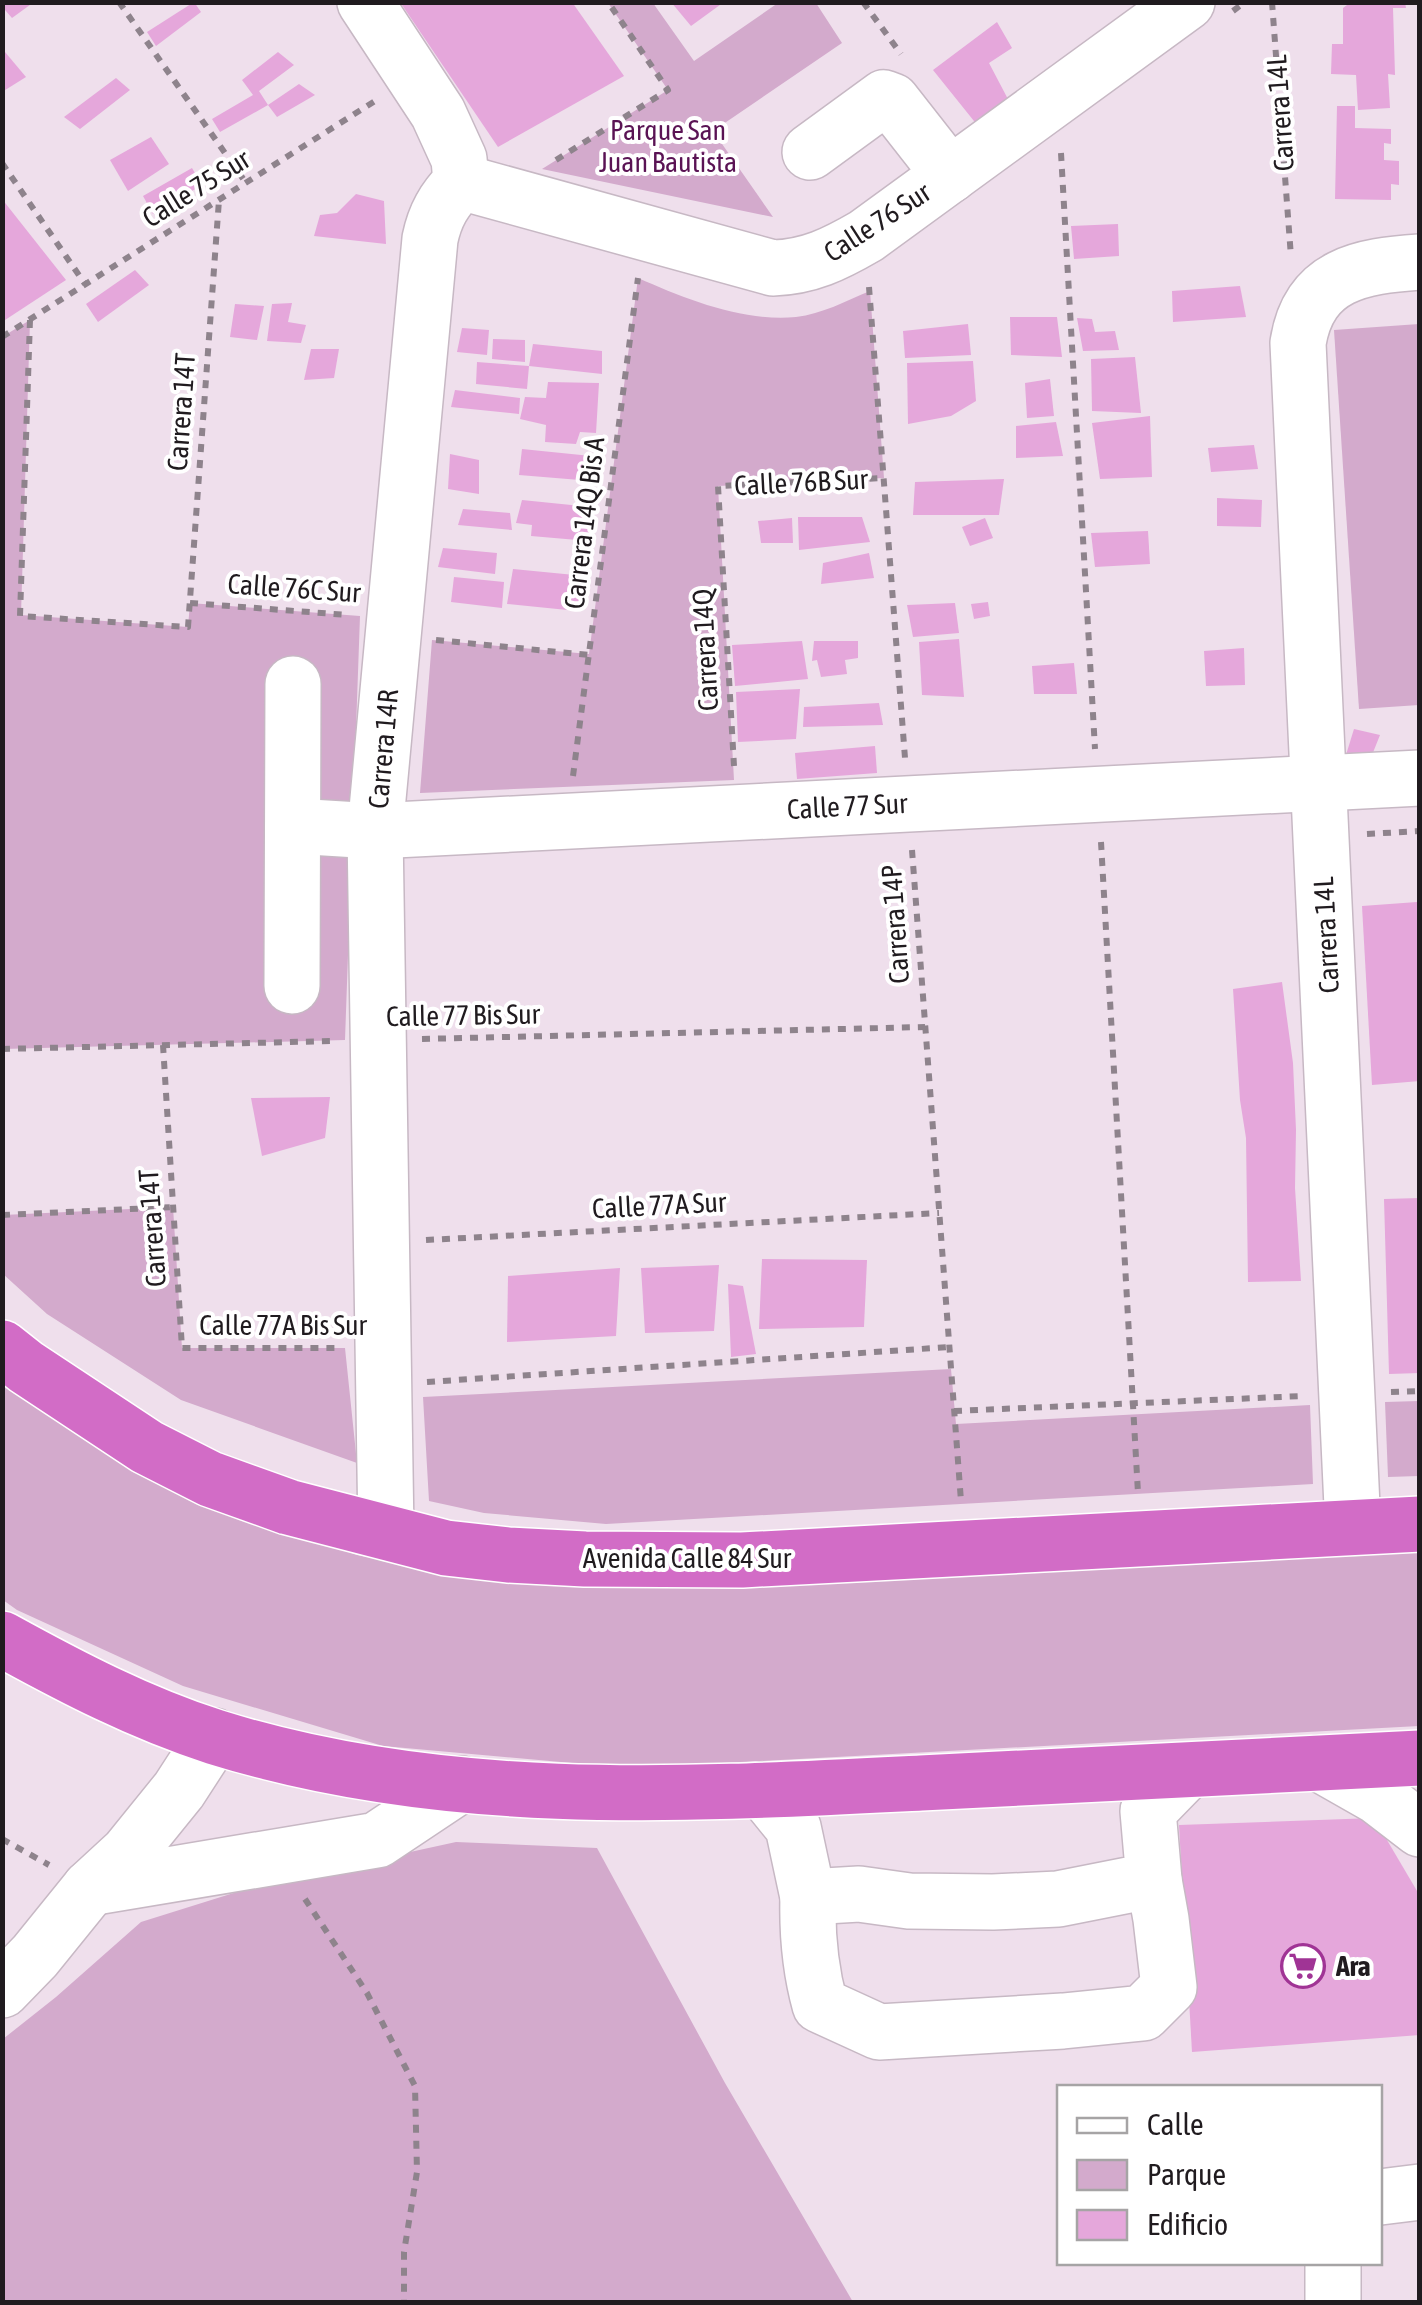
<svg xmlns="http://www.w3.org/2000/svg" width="1422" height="2305" viewBox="0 0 1422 2305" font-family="'Asap Condensed',sans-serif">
	<rect width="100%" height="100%" fill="#efdfec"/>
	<!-- green -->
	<g fill="#d3aacc">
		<path d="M608,3H653L694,61L778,3H816L842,43L713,131L773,217L542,169L668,90Z"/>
		<path d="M638,278C686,299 742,322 796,317C822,314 846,301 870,291L884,478L718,486L734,780L420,793L432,640L589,654Z"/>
		<path d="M30,320L21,615L188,627L190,603L360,616L345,1040L3,1049L2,337Z"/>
		<path d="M1419,324V705L1359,709L1334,330Z"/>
		<path d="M173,1207L182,1348H345L357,1463L181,1400L47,1314L3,1274V1215Z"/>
		<path d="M951,1369L956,1424L1310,1405L1313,1484L606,1524L484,1513L429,1501L423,1397Z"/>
		<path d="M2,1384L161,1486L357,1555L502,1582L1419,1550V1726L628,1768L383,1746L183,1686L17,1610L3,1600Z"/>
		<path d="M1419,1401V1476L1388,1477L1385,1402Z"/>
		<path d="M456,1842L597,1848L725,2083L853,2302H3V2039L56,1997L141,1922L259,1885Z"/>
	</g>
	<!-- building -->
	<g fill="#e5a7db">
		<path d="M2,2H34L12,18L5,10L2,13Z"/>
		<path d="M194,2L201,12L156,46L147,32Z"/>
		<path d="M400,2H572L624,76L498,147Z"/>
		<path d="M671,2H724L691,26Z"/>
		<path d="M1351,2H1405L1406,8H1393L1395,75L1388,74L1390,108L1358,110L1356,75L1331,74L1332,44H1343V8Z"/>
		<path d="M997,22L1012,48L989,63L1010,103L978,126L933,70Z"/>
		<path d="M5,52L26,77L2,92V53Z"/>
		<path d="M278,52L294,65L259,91L268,105L220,132L212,119L253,95L242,80Z"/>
		<path d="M116,78L130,90L80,129L64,117Z"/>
		<path d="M299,84L315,95L277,117L268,105Z"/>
		<path d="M1337,106H1355V128L1391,129V144L1384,143V160L1399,161V185L1391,184V200L1335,199Z"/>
		<path d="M151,137L169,164L128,191L110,160Z"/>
		<path d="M192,168L202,185L153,214L143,196Z"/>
		<path d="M356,194L384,201L386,244L314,236L320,215L337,213Z"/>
		<path d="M2,199L66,280L2,322Z"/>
		<path d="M1118,224L1119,256L1074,259L1071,226Z"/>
		<path d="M135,270L149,285L98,322L86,304Z"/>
		<path d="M1240,286L1246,317L1173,322L1172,291Z"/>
		<path d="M292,303L288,322L306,325L301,343L267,341L272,304Z"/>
		<path d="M235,304L264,306L257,340L230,337Z"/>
		<path d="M1010,317H1057L1062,357L1011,355Z"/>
		<path d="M1077,318L1092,319L1095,332L1115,331L1119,350L1083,351Z"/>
		<path d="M968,324L971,355L905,358L903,331Z"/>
		<path d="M462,328L489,330L487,355L457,352Z"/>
		<path d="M493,339L525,340V362L492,359Z"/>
		<path d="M533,344L602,351V374L529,366L527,389L476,384L477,362L529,366Z"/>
		<path d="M311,349H339L334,378L304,380Z"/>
		<path d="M1135,357L1141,413L1092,411L1091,359Z"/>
		<path d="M973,361L976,401L951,416L908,424L907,363Z"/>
		<path d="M1050,379L1054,416L1027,418L1025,383Z"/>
		<path d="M548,382L599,383L596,433L580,432L576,444L545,442L546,425L520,419L525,397L546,398Z"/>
		<path d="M455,390L520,398L519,414L451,407Z"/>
		<path d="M1150,416L1152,477L1100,479L1092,423Z"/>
		<path d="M1056,422L1063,456L1016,458V426Z"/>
		<path d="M1254,445L1258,469L1211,472L1208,448Z"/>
		<path d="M522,449L591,456L592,481L519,475Z"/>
		<path d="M450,454L479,460V494L448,489Z"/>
		<path d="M1004,479L999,515H913L915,482Z"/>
		<path d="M1217,498L1262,500L1261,527L1217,526Z"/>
		<path d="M522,500L591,507L589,541L531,536L532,525L516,523Z"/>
		<path d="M463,509L510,513L512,530L458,525Z"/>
		<path d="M798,517H862L870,542L799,550Z"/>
		<path d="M792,518L793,543H761L758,521Z"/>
		<path d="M985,518L993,538L970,546L962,527Z"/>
		<path d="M1148,531L1150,564L1095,567L1091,533Z"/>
		<path d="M443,548L497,553L495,574L438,567Z"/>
		<path d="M869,553L874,578L821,584L823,563Z"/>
		<path d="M513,569L585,576L577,611L507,604Z"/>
		<path d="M454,577L504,582L502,608L451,602Z"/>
		<path d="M988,602L990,616L974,619L971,604Z"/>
		<path d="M955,603L959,633L913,637L907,605Z"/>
		<path d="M959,639L964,697L922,695L919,642Z"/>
		<path d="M802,641L808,679L735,686L732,645Z"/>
		<path d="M814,641H858V658L845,660L847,674L821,677L817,660L812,661Z"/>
		<path d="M1244,648L1245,685L1206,686L1204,651Z"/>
		<path d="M1074,663L1077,694H1034L1032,666Z"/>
		<path d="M800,689L796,739L738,742L736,692Z"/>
		<path d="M879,703L883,725L803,727L804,707Z"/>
		<path d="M1354,729L1380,735L1364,775L1341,771Z"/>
		<path d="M875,746L877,773L797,779L795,753Z"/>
		<path d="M1417,902L1420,935V1081L1372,1085L1362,906Z"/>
		<path d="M1282,982L1293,1063L1296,1130L1295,1188L1301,1281L1248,1282L1246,1138L1240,1100L1233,989Z"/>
		<path d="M330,1097L325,1138L262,1156L251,1098Z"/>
		<path d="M1420,1198V1373L1389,1374L1384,1199Z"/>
		<path d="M762,1259L867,1260L864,1327L759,1329Z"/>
		<path d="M719,1265L714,1331L645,1333L641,1268Z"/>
		<path d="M620,1268L616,1336L507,1342L508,1276Z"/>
		<path d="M728,1284L743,1286L756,1354L731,1357Z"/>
		<path d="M1374,1818L1420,1896V2035L1192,2052L1179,1825Z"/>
	</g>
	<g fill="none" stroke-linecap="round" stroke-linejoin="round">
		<!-- minor casing -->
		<g stroke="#c7b8c4" stroke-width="58">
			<g id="minor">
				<path d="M365,2L438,113L459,159L461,182C444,200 435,215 430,239L375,831L386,1533"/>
				<path d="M810,152L884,98L892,101L950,175"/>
				<path d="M461,182L773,268C809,267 835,254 866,236L1187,2"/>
				<path d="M293,826L375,831L1420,778"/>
				<path d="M292,986L293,684"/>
				<path d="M1353,1528L1298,343C1309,274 1361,266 1420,262"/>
				<path d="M1319,1763L1377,1796L1420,1829"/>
				<path d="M763,1790L793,1827L808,1897L859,1894L909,1901L993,1902L1058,1899L1154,1880L1148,1811L1188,1770"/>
				<path d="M90,1888L377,1840L461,1784"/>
				<path d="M808,1897C807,1934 810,1969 820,2005L879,2032L1063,2021L1143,2013L1169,1987L1161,1919L1154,1880"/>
				<path d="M2,1990L35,1956L90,1888L128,1853L179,1790L214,1736"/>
				<path d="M1380,2197L1420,2192"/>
				<path d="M1333,2262V2302"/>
			</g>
		</g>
		<!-- highway casing -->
		<g stroke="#fff" stroke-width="58">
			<g id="highway">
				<path d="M2,1348L26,1367L147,1447L210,1479L288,1507L446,1548L508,1555L585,1559L742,1560L1420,1524"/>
				<path d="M2,1639C71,1677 140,1713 215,1737C445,1809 684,1795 921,1783C1087,1775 1253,1766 1420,1758"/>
			</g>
		</g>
		<!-- path -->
		<g stroke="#8e838c" stroke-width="6" stroke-dasharray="8 8" stroke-linecap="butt">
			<path d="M119,2L246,183"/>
			<path d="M863,2L901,54"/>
			<path d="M1272,2L1291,257"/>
			<path d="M1233,11L1245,2"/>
			<path d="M1061,153L1095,749"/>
			<path d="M556,160L668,90L608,2"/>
			<path d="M2,163L85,284"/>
			<path d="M869,287L905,758"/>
			<path d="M30,320L20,616L188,627L219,200"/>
			<path d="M2,337L375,101"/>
			<path d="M190,603L348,615"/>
			<path d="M436,640L589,655"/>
			<path d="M734,766L718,486L884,478"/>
			<path d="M573,776L638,278"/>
			<path d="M1367,834L1420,831"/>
			<path d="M1101,842L1138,1493"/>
			<path d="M912,850L961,1501"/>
			<path d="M422,1039L925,1027"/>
			<path d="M163,1045L182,1348H337"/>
			<path d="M2,1049L334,1041"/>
			<path d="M2,1215L173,1207"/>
			<path d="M426,1240L939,1213"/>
			<path d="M427,1382L950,1347"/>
			<path d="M1391,1392L1420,1391"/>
			<path d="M954,1411L1303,1396"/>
			<path d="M2,1839L49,1865"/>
			<path d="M305,1899L367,1993L415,2086L417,2172L404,2252V2302"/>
		</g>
		<!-- minor -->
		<use href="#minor" stroke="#fff" stroke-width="55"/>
		<!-- highway -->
		<use href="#highway" stroke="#d26cc6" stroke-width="55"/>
	</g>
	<!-- icons -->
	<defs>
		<g id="supermarket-ring" transform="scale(2.25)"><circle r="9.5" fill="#fff" stroke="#a03495" stroke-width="1.5"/><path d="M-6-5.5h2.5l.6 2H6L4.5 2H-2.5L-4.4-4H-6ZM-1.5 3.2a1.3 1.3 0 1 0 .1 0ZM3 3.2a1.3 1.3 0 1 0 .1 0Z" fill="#a03495"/></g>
	</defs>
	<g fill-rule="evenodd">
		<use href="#supermarket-ring" x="1303" y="1966"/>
	</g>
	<g text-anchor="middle" stroke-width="8" stroke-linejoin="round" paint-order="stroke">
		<!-- street labels -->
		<g font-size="28" fill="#201b1f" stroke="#fff">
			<text transform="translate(1280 113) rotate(-94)" y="10">Carrera 14L</text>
			<text transform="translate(196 188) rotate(-32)" y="10">Calle 75 Sur</text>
			<text transform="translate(877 222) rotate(-33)" y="10">Calle 76 Sur</text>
			<text transform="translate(181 412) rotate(-86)" y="10">Carrera 14T</text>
			<text transform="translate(801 482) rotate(-3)" y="10">Calle 76B Sur</text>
			<text transform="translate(584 523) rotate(-83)" y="10">Carrera 14Q Bis A</text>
			<text transform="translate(294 588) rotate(4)" y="10">Calle 76C Sur</text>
			<text transform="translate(705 650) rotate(-93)" y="10">Carrera 14Q</text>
			<text transform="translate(383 749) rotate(-85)" y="10">Carrera 14R</text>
			<text transform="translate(847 806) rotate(-3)" y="10">Calle 77 Sur</text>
			<text transform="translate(895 924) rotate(-94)" y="10">Carrera 14P</text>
			<text transform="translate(1326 935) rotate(-93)" y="10">Carrera 14L</text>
			<text transform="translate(463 1015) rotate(-1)" y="10">Calle 77 Bis Sur</text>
			<text transform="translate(659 1205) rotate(-3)" y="10">Calle 77A Sur</text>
			<text transform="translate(152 1228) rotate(-94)" y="10">Carrera 14T</text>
			<text x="283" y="1335">Calle 77A Bis Sur</text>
			<text x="687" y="1568">Avenida Calle 84 Sur</text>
		</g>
		<!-- park labels -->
		<g font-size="28" fill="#5a1354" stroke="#fff">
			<text x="668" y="140">Parque San<tspan x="668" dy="32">Juan Bautista</tspan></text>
		</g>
		<!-- poi labels -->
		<g font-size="28" font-weight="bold" fill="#201b1f" stroke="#fff" text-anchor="start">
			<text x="1336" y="1976">Ara</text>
		</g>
	</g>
	<!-- border -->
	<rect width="1422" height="2305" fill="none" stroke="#201b1f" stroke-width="10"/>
	<!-- legend -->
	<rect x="1057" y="2085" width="325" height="180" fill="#ffffff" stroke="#a6a4a5" stroke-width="2.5"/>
	<rect x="1077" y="2118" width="50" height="15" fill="#ffffff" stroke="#a6a4a5" stroke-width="2.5"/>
	<text x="1147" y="2135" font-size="30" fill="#201b1f">Calle</text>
	<rect x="1077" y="2160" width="50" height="30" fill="#d3aacc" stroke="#a6a4a5" stroke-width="2.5"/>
	<text x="1147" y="2185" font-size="30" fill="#201b1f">Parque</text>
	<rect x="1077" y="2210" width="50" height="30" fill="#e5a7db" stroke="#a6a4a5" stroke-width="2.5"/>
	<text x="1147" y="2235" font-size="30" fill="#201b1f">Edificio</text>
</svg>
